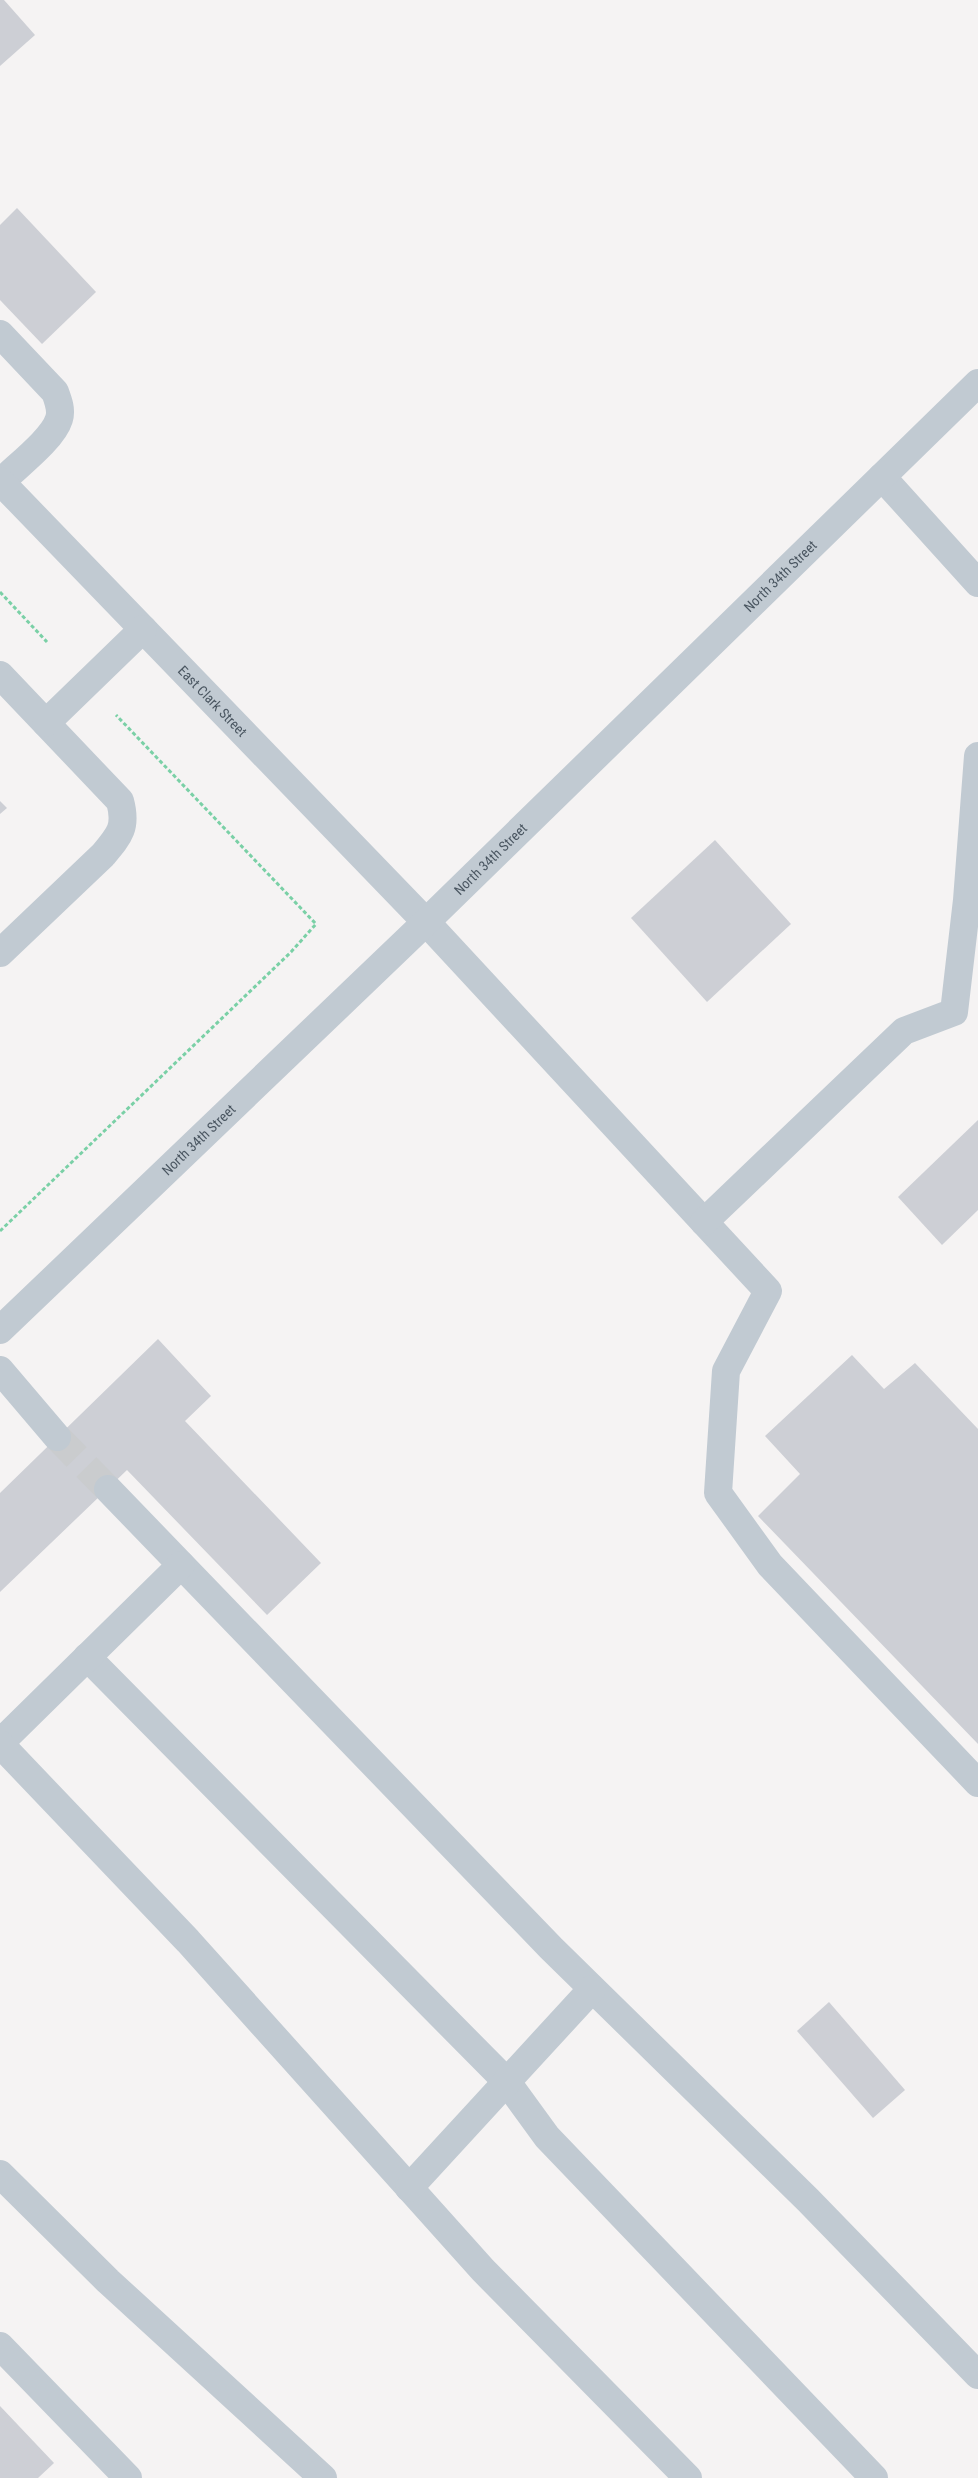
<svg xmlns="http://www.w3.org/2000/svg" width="978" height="2478" viewBox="0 0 978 2478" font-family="'Roboto Condensed',sans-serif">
	<rect width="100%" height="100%" fill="#f5f3f3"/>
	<!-- building -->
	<g fill="#cdcfd5">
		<path d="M0,0H4L35,35L0,66Z"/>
		<path d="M17,208L96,292L42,344L0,300V225Z"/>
		<path d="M0,801L7,808L0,814Z"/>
		<path d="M715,840L791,924L707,1002L631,918Z"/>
		<path d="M978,1120V1210L942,1245L898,1197Z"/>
		<path d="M158,1339L211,1396L185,1421L321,1563L267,1615L127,1470L0,1592V1493Z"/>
		<path d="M852,1355L884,1389L915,1363L978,1429V1744L758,1516L800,1474L765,1436Z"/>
		<path d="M829,2002L905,2090L873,2118L797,2031Z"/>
		<path d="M0,2406L54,2463L38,2478H0Z"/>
	</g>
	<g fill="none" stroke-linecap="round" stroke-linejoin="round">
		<!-- minor-tunnel -->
		<path stroke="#caccce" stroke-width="28" stroke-dasharray="28 14" stroke-linecap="butt" d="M57,1437L108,1489"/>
		<!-- path -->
		<g stroke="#7ad0a6" stroke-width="3" stroke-dasharray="4 2.5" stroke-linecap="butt">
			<path d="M0,592L47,642"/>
			<path d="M0,1231L291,952L316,924L116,715"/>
		</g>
		<!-- minor -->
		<g stroke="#c1cad2" stroke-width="28">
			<path d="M0,334L55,392C58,400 62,410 59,419C53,439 17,466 1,482"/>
			<path d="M882,477L978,583"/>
			<path id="s1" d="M0,481L426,922L768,1291L726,1371L718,1493L770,1565L978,1783"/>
			<path d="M0,675L120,801C127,827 120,835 103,855L0,953"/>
			<path d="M46,723L143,629"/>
			<path d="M704,1222L904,1031L954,1012L967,900L978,756"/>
			<path id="s2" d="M0,1330L426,922L978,383"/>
			<path d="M0,1370L57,1437"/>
			<path d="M108,1489L551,1948L808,2200L978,2375"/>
			<path d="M87,1657L507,2082L547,2137L874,2478"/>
			<path d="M0,1743L181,1565"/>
			<path d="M0,1744L188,1941L483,2270L688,2478"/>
			<path d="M0,2174L108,2281L323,2478"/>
			<path d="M409,2188L592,1989"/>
			<path d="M0,2346L128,2478"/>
		</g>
	</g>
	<g text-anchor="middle" stroke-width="4.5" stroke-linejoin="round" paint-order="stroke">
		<!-- street labels -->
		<g font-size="14" fill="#4a5661" stroke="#fff">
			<text dy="5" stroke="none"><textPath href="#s2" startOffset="1085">North 34th Street</textPath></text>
			<text dy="5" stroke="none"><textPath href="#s1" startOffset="306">East Clark Street</textPath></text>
			<text dy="5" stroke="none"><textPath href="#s2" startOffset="680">North 34th Street</textPath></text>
			<text dy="5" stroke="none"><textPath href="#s2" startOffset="275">North 34th Street</textPath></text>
		</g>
	</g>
</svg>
